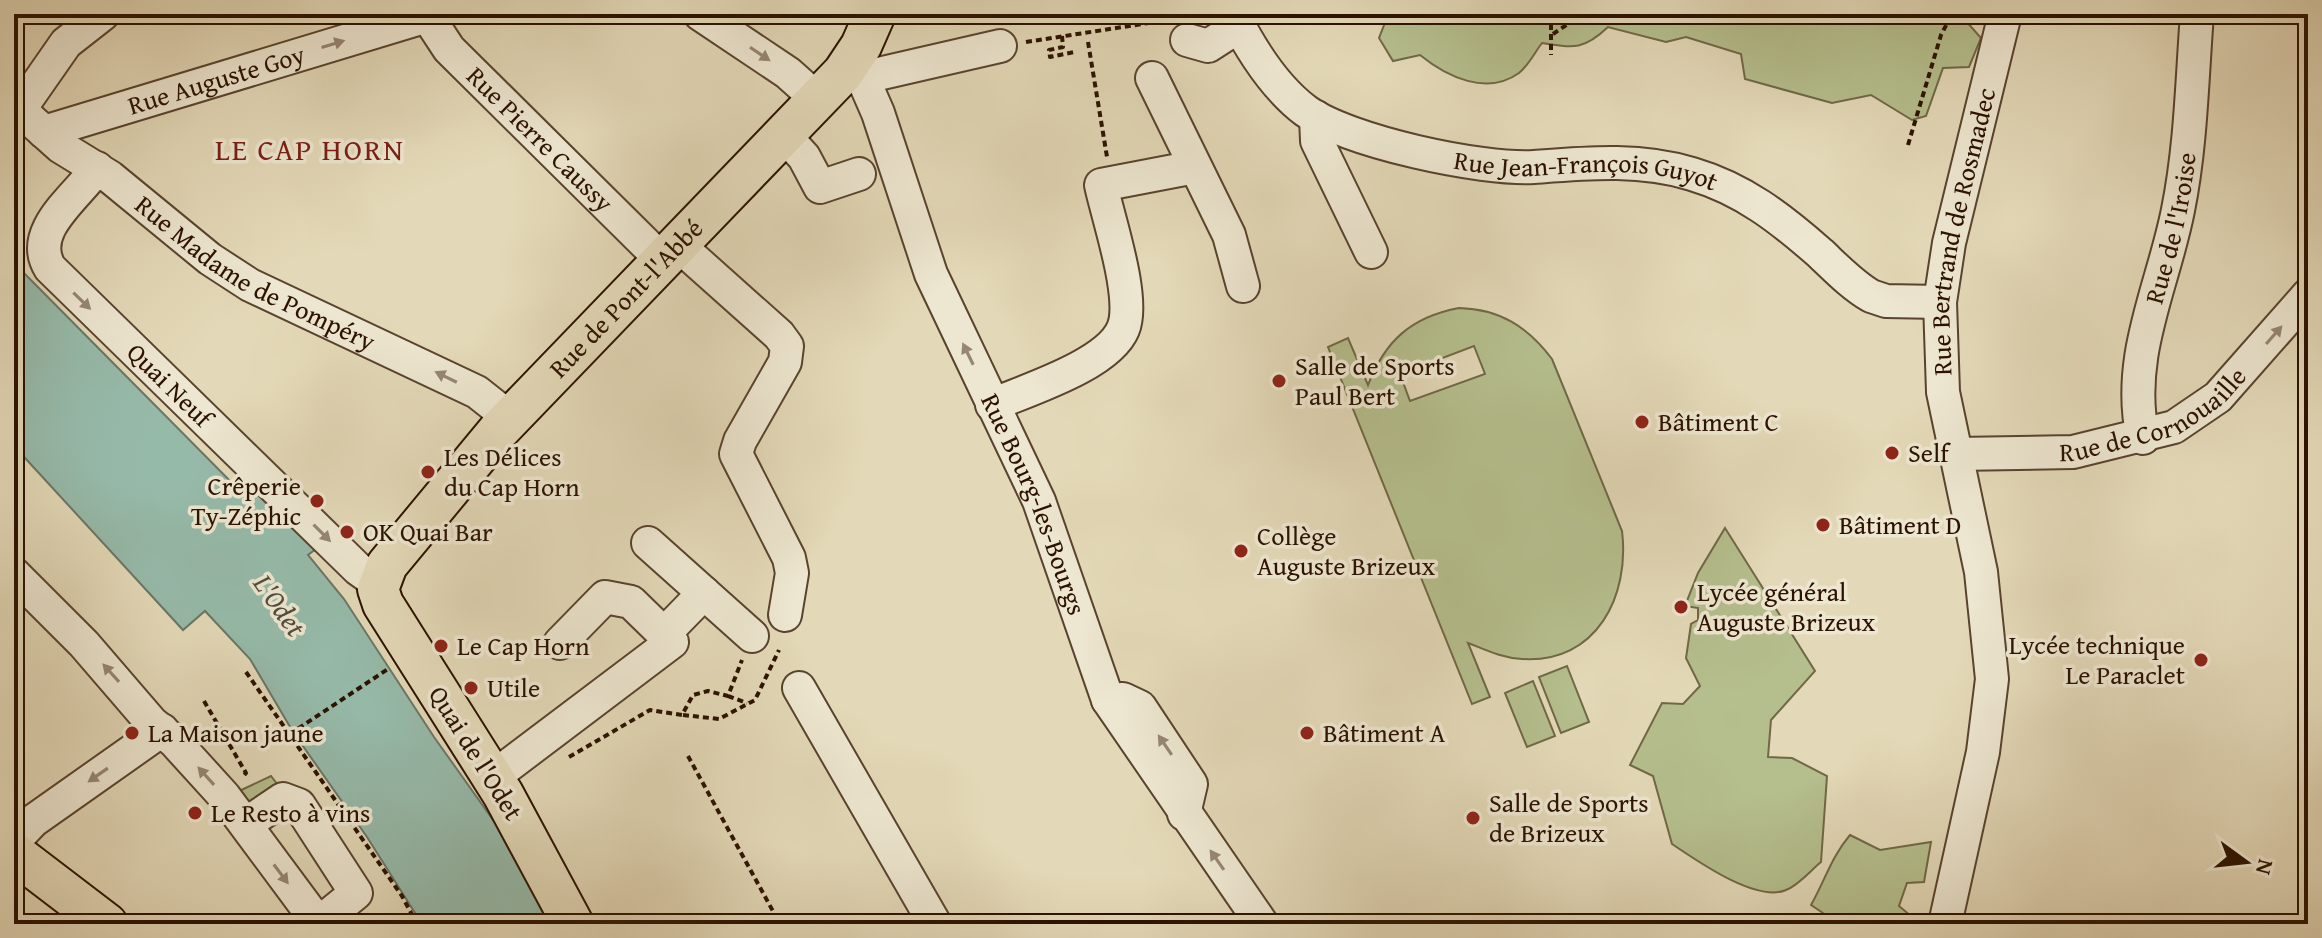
<svg xmlns="http://www.w3.org/2000/svg" width="2322" height="938" viewBox="0 0 2322 938" font-family="'Gentium Book Plus',serif">
	<rect width="100%" height="100%" fill="#e3d8b7"/>
	<filter id="stains"><feTurbulence type="fractalNoise" baseFrequency=".0025" numOctaves="4"/><feColorMatrix values="0 0 0 0 .2 0 0 0 0 .09 0 0 0 0 .02 0 0 0 .5 -.17"/></filter>
	<radialGradient id="worn" r=".72"><stop offset=".6" stop-color="#630" stop-opacity="0"/><stop offset="1" stop-color="#630" stop-opacity=".3"/></radialGradient>
	<!-- green -->
	<g fill="#b5be8d" stroke="#706846" stroke-width="2" fill-rule="evenodd">
		<path d="M1459,14H1883L1927,21H1966L1981,38L1969,67L1943,68L1926,116L1912,120L1871,95L1832,103L1745,79L1741,54L1686,37L1666,42L1608,27C1584,50 1574,48 1542,43C1535,52 1528,66 1519,73C1487,96 1447,77 1420,55L1393,61L1379,38L1388,15L1440,18Z"/>
		<path d="M1459,308C1500,309 1528,327 1552,359L1622,531C1630,595 1597,664 1522,659C1502,658 1486,650 1468,643L1490,697L1472,704L1328,347L1348,338L1368,385C1385,341 1411,317 1459,308ZM1474,346L1485,374L1410,401L1400,374Z"/>
		<path d="M1725,528L1815,671L1771,720L1768,757L1792,758L1827,776L1821,862C1811,870 1799,885 1786,890C1756,903 1696,860 1672,844L1653,776L1630,765L1662,703L1683,704L1700,686L1686,658L1691,624L1698,620V608L1685,606L1698,573Z"/>
		<path d="M1567,666L1589,722L1561,733L1539,677Z"/>
		<path d="M1533,681L1555,736L1527,747L1505,693Z"/>
		<path d="M271,776L281,789L246,805L237,792Z"/>
		<path d="M1850,835L1880,850L1931,842L1924,882L1907,883L1899,906L1911,916L1909,924C1884,924 1862,919 1838,923L1811,905C1825,880 1832,856 1850,835Z"/>
	</g>
	<!-- water -->
	<path fill="#96baaa" stroke="#6b7666" stroke-width="2" d="M14,263L247,498L261,492L320,546L308,555L344,599L434,737L508,841L549,924H422L367,837L293,732L250,659L205,611L183,630L14,446Z"/>
	<g fill="none" stroke-linecap="round" stroke-linejoin="round">
		<!-- minor casing -->
		<g stroke="#59432e" stroke-width="36">
			<g id="minor">
				<path id="s1" d="M426,14L449,49L661,259"/>
				<path d="M700,14L788,73L817,99"/>
				<path id="s2" d="M1233,14C1250,48 1274,87 1306,111C1349,142 1481,170 1534,167C1587,163 1640,158 1692,174C1743,189 1780,218 1820,253C1836,268 1852,285 1871,296L1886,301L1940,302"/>
				<path d="M1187,40L1208,46L1239,26"/>
				<path id="s3" d="M854,58L878,113L931,274L1039,501L1108,700L1262,924"/>
				<path d="M865,77L1000,46"/>
				<path d="M1152,78L1229,235L1243,286"/>
				<path id="s4" d="M14,105L61,147L110,177L210,259L250,285L477,392L511,419"/>
				<path d="M20,109L66,43L103,14"/>
				<path d="M1316,117L1317,141L1371,252"/>
				<path id="s5" d="M44,132L434,14"/>
				<path d="M782,133L804,157L820,187L859,174"/>
				<path id="s6" d="M97,168C77,197 27,231 50,268L358,569L379,584"/>
				<path d="M676,243L779,335L787,346L785,362L740,441L736,454L789,558L792,573L785,615"/>
				<path d="M992,405C1027,390 1108,365 1123,329C1136,299 1108,218 1101,185L1195,167"/>
				<path id="s7" d="M2143,438C2125,357 2163,287 2178,210C2191,146 2192,79 2197,14"/>
				<path id="s8" d="M1956,454L2073,452L2174,427L2218,397L2308,295"/>
				<path d="M648,543L752,636"/>
				<path d="M14,574L84,644L152,723L174,741L224,796L319,924"/>
				<path d="M664,634L704,593"/>
				<path d="M799,688L935,924"/>
				<path d="M1108,700L1123,699L1140,707L1191,784L1184,814"/>
				<path d="M492,778L672,642L631,602L605,597L560,643"/>
				<path d="M246,824L283,799L299,805L356,893L318,924"/>
				<path d="M14,841L33,821L162,730"/>
				<path id="s9" d="M1945,924L1983,752L1992,679L1981,572L1943,392L1940,302L1949,243L2005,14"/>
			</g>
		</g>
		<!-- major casing -->
		<g stroke="#2b1100" stroke-width="44">
			<g id="major">
				<path d="M14,853L107,924"/>
				<path id="s10" d="M573,924L503,794L383,604L378,589L387,565L498,431L843,73L861,46L875,14"/>
			</g>
		</g>
		<!-- path -->
		<g stroke="#2b1100" stroke-width="4" stroke-dasharray="6 4" stroke-linecap="butt">
			<path d="M1551,14V55"/>
			<path d="M1553,34L1583,14"/>
			<path d="M1062,36L1063,47L1049,50L1050,57L1074,52"/>
			<path d="M1026,42L1168,20"/>
			<path d="M1088,42L1107,157"/>
			<path d="M1908,145L1941,35L1952,14"/>
			<path d="M14,218L23,228"/>
			<path d="M246,672L402,896L417,924"/>
			<path d="M728,696L747,703"/>
			<path d="M204,701L246,773L242,778"/>
			<path d="M683,715L719,719L755,700L779,650"/>
			<path d="M290,734L388,669"/>
			<path d="M688,756L780,924"/>
			<path d="M569,757L650,710L682,715L693,695L708,691L728,696L742,660"/>
		</g>
		<!-- minor -->
		<use href="#minor" stroke="#ede6d0" stroke-width="32"/>
		<!-- major -->
		<use href="#major" stroke="#e3d8b7" stroke-width="40"/>
	</g>
	<!-- one-way arrows -->
	<defs><path id="oneway-solid" d="M-6-.8H1V-3.2L6.5 0L1 3.2V.8H-6Z" transform="scale(2)"/></defs>
	<g fill="#968672">
		<use href="#oneway-solid" transform="translate(333 44) rotate(-17)"/>
		<use href="#oneway-solid" transform="translate(760 54) rotate(34)"/>
		<use href="#oneway-solid" transform="translate(82 301) rotate(44)"/>
		<use href="#oneway-solid" transform="translate(2274 335) rotate(-49)"/>
		<use href="#oneway-solid" transform="translate(968 354) rotate(-116)"/>
		<use href="#oneway-solid" transform="translate(446 377) rotate(-154)"/>
		<use href="#oneway-solid" transform="translate(322 533) rotate(45)"/>
		<use href="#oneway-solid" transform="translate(111 673) rotate(-132)"/>
		<use href="#oneway-solid" transform="translate(1165 745) rotate(-124)"/>
		<use href="#oneway-solid" transform="translate(98 775) rotate(145)"/>
		<use href="#oneway-solid" transform="translate(206 776) rotate(-132)"/>
		<use href="#oneway-solid" transform="translate(1217 860) rotate(-125)"/>
		<use href="#oneway-solid" transform="translate(281 874) rotate(53)"/>
	</g>
	<!-- markers -->
	<g fill="#8f2418" stroke="#ede6d0" stroke-width="3">
		<circle cx="1279" cy="381" r="8"/>
		<circle cx="1642" cy="422" r="8"/>
		<circle cx="1892" cy="453" r="8"/>
		<circle cx="428" cy="472" r="8"/>
		<circle cx="317" cy="501" r="8"/>
		<circle cx="1823" cy="525" r="8"/>
		<circle cx="347" cy="532" r="8"/>
		<circle cx="1241" cy="551" r="8"/>
		<circle cx="1681" cy="607" r="8"/>
		<circle cx="441" cy="646" r="8"/>
		<circle cx="2201" cy="660" r="8"/>
		<circle cx="471" cy="688" r="8"/>
		<circle cx="132" cy="733" r="8"/>
		<circle cx="1307" cy="733" r="8"/>
		<circle cx="195" cy="813" r="8"/>
		<circle cx="1473" cy="818" r="8"/>
	</g>
	<g text-anchor="middle" stroke-width="7" stroke-linejoin="round" paint-order="stroke">
		<!-- street labels -->
		<g font-size="26" fill="#2b1100" stroke="#ede6d0">
			<text dy="9" stroke="none"><textPath href="#s5" startOffset="180">Rue Auguste Goy</textPath></text>
			<text dy="9" stroke="none"><textPath href="#s1" startOffset="170">Rue Pierre Caussy</textPath></text>
			<text dy="9" stroke="none"><textPath href="#s2" startOffset="412">Rue Jean-François Guyot</textPath></text>
			<text dy="9" stroke="none"><textPath href="#s7" startOffset="214">Rue de l'Iroise</textPath></text>
			<text dy="9" stroke="none"><textPath href="#s9" startOffset="704">Rue Bertrand de Rosmadec</textPath></text>
			<text dy="9" stroke="none"><textPath href="#s4" startOffset="296">Rue Madame de Pompéry</textPath></text>
			<text dy="9" stroke="none"><textPath href="#s10" startOffset="772">Rue de Pont-l'Abbé</textPath></text>
			<text dy="9" stroke="none"><textPath href="#s6" startOffset="286">Quai Neuf</textPath></text>
			<text dy="9" stroke="none"><textPath href="#s8" startOffset="206">Rue de Cornouaille</textPath></text>
			<text dy="9" stroke="none"><textPath href="#s3" startOffset="482">Rue Bourg-les-Bourgs</textPath></text>
			<text transform="translate(476 753) rotate(58)" y="9">Quai de l'Odet</text>
		</g>
		<!-- poi labels -->
		<g font-size="26" fill="#2b1100" stroke="#ede6d0" text-anchor="start">
			<text x="1295" y="375">Salle de Sports<tspan x="1295" dy="30">Paul Bert</tspan></text>
			<text x="1658" y="431">Bâtiment C</text>
			<text x="1908" y="462">Self</text>
			<text x="444" y="466">Les Délices<tspan x="444" dy="30">du Cap Horn</tspan></text>
			<text x="301" y="495" text-anchor="end">Crêperie<tspan x="301" dy="30">Ty-Zéphic</tspan></text>
			<text x="1839" y="534">Bâtiment D</text>
			<text x="363" y="541">OK Quai Bar</text>
			<text x="1257" y="545">Collège<tspan x="1257" dy="30">Auguste Brizeux</tspan></text>
			<text x="1697" y="601">Lycée général<tspan x="1697" dy="30">Auguste Brizeux</tspan></text>
			<text x="2185" y="654" text-anchor="end">Lycée technique<tspan x="2185" dy="30">Le Paraclet</tspan></text>
			<text x="457" y="655">Le Cap Horn</text>
			<text x="487" y="697">Utile</text>
			<text x="148" y="742">La Maison jaune</text>
			<text x="1323" y="742">Bâtiment A</text>
			<text x="1489" y="812">Salle de Sports<tspan x="1489" dy="30">de Brizeux</tspan></text>
			<text x="211" y="822">Le Resto à vins</text>
		</g>
		<!-- water labels -->
		<g font-size="28" font-style="italic" fill="#504c3c" stroke="#ede6d0">
			<text transform="translate(280 605) rotate(55)" y="10">L'Odet</text>
		</g>
		<!-- quarter labels -->
		<g font-size="30" letter-spacing="2" fill="#7a1f14" stroke="#ede6d0">
			<text x="310" y="160">LE CAP HORN</text>
		</g>
	</g>
	<!-- margin -->
	<rect width="2322" height="938" fill="none" stroke="#e3d8b7" stroke-width="48"/>
	<rect x="16" y="16" width="2290" height="906" fill="none" stroke="#2b1100" stroke-width="4"/>
	<rect x="24" y="24" width="2274" height="890" fill="none" stroke="#2b1100" stroke-width="2"/>
	<!-- north arrow -->
	<g transform="translate(2246 862) rotate(105)" stroke="#ede6d0" stroke-width="6" paint-order="stroke">
	<path d="M0-6L14 30L0 20L-14 30Z" fill="#2b1100"/>
	<text y="-12" font-size="22" font-weight="bold" text-anchor="middle" fill="#2b1100">N</text>
	</g>
	<rect width="100%" height="100%" filter="url(#stains)"/>
	<rect width="100%" height="100%" fill="url(#worn)"/>
</svg>
